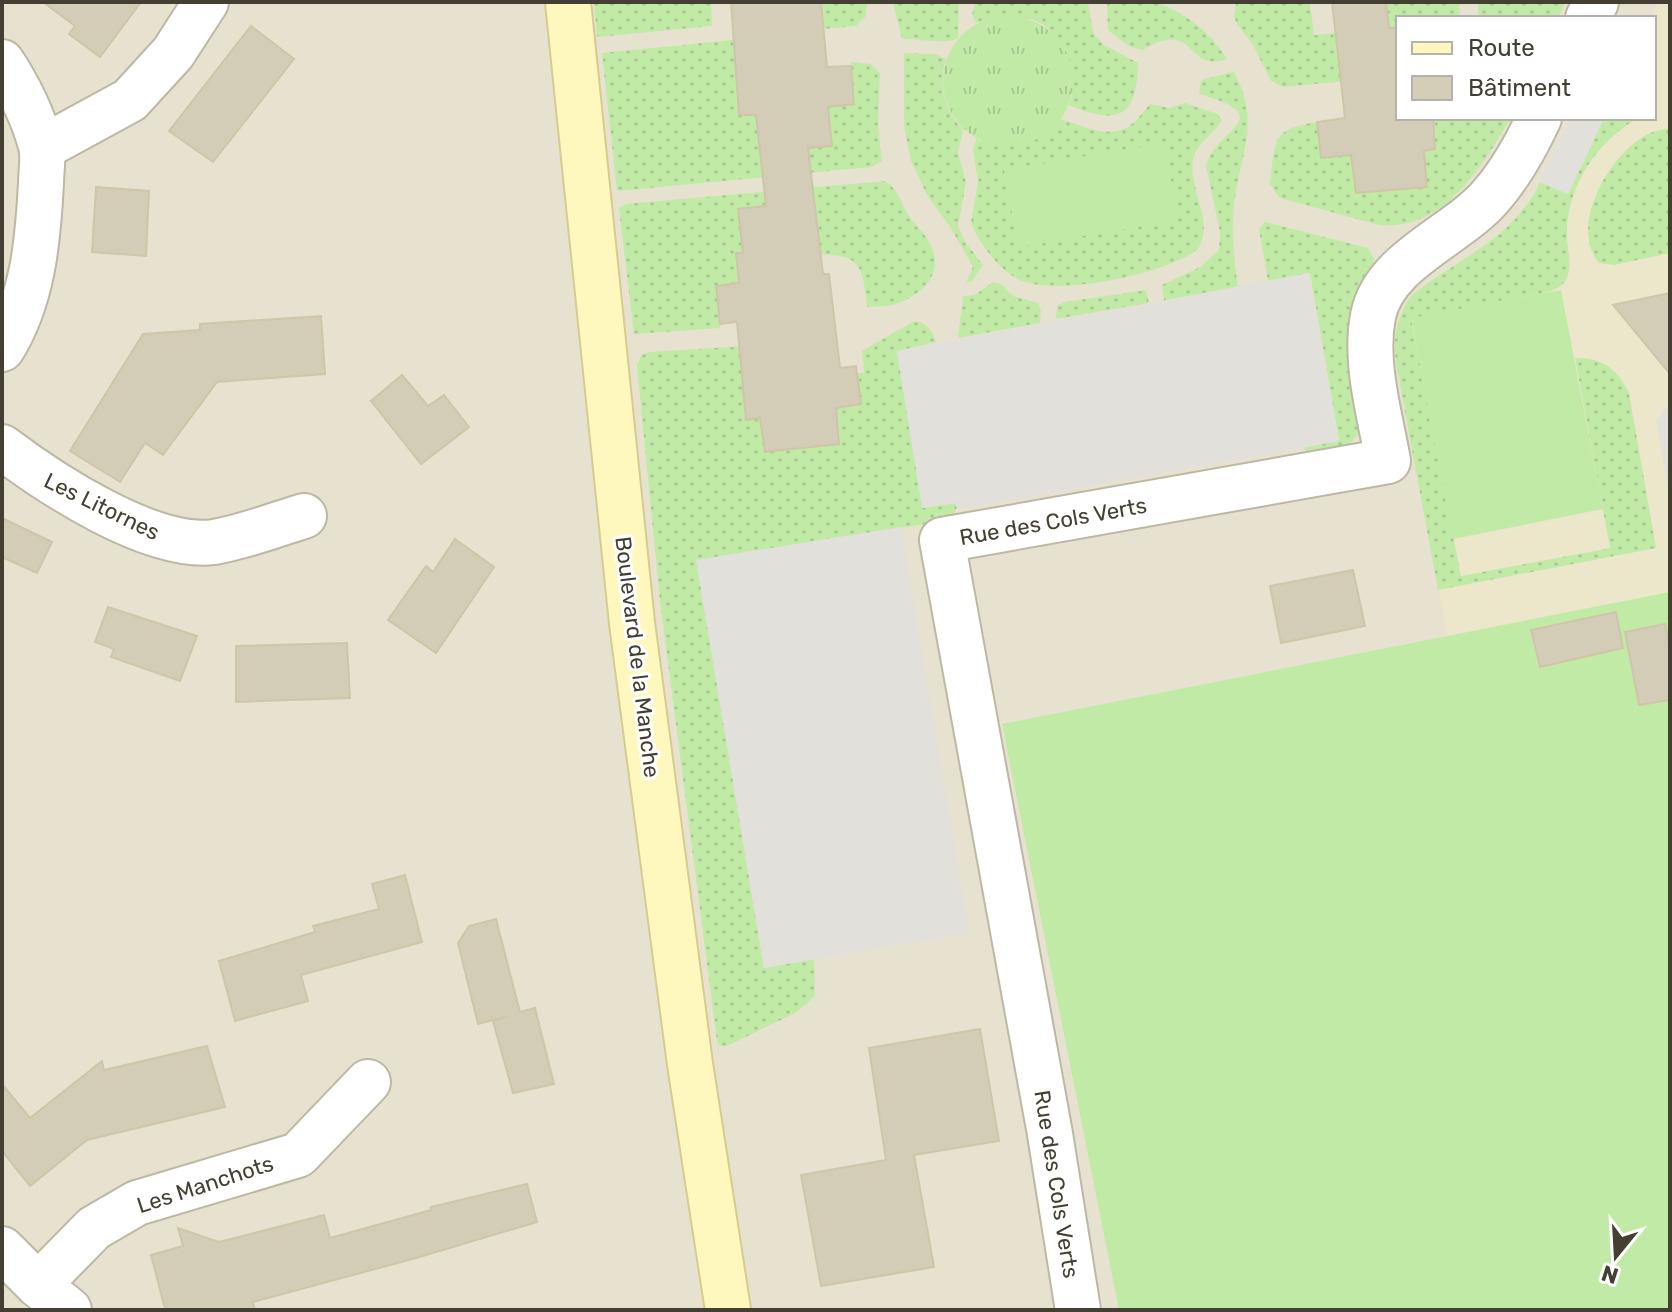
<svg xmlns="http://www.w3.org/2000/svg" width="1672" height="1312" viewBox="0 0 1672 1312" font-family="Rubik,sans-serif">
	<defs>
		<pattern id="grass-dots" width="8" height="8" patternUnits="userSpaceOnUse" patternTransform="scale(2)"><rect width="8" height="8" fill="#c2eaa7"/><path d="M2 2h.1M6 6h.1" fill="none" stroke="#a8ca90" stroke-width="1.8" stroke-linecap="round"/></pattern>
		<pattern id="park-tufts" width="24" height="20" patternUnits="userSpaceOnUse" patternTransform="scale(2)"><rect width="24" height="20" fill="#c2eaa7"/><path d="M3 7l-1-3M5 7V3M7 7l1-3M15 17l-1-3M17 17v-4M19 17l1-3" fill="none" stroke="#a8ca90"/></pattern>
	</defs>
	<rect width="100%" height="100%" fill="#f2efe1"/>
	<!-- residential -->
	<path fill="#e6e2cf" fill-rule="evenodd" d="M2,2H1670V1310H2ZM1398,18H1654V118H1398Z"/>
	<!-- education -->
	<path fill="#ece7ca" d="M1658,2H1670V592L1448,636L1396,363L1394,341L1397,323L1402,308L1412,295L1501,234L1521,212L1540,182L1568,194L1604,118H1654V18H1651Z"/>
	<!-- grass -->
	<g fill="url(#grass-dots)">
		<path d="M594,2H711L712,26L597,37Z"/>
		<path d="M821,2H867L866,16L856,26L823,29Z"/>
		<path d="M893,2H959L958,38C947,45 917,38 902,39Z"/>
		<path d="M976,2H1088L1093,33L1104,45L1138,63C1137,117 1119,126 1069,105L1072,96C1066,79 1062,50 1053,35C1039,11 998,15 976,23L972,14Z"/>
		<path d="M1107,2C1122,2 1144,0 1158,3C1186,13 1212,34 1227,59C1184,74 1198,17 1143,50L1128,46L1108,30Z"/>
		<path d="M1236,2H1310L1314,35L1335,33L1339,67L1357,80L1283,87L1271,81L1253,45L1237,24L1234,16Z"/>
		<path d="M1386,2H1459L1460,18H1398V27L1389,28Z"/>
		<path d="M1478,2H1565L1558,18H1478Z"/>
		<path d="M742,39L736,76L739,115H756L760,154L831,146L828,107L854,104L851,62L871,64L880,73L878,126L882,161L872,167L617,191L602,53Z"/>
		<path d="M904,53L935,54L946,59C938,83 944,111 963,129L958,152L966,182L958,226L965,242L983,265L972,281L966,283L973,267L951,228L928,197L911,161L904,126Z"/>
		<path d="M1234,72C1262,124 1239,155 1234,206C1231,234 1234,260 1238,288L1164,301L1162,285L1200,267L1219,250L1220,232L1206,165C1215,130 1281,117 1199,94L1201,81L1204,79Z"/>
		<path d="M1185,103L1217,114L1222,120C1215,133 1199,141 1194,156C1185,187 1217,221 1197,250C1165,274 1055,298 1018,279C998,269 980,244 971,223L978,182L973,149L977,138L980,141L1060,121L1061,119C1083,126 1111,141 1132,124C1139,119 1144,110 1150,104L1169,108Z"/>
		<path d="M1433,118H1505L1509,121C1480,169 1443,231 1379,225L1280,198L1270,184C1276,139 1270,130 1317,122L1321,158L1351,155L1357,193L1426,187L1424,151L1435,149Z"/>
		<path d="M1604,118H1638C1598,141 1568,184 1567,231C1566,245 1572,262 1568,275C1565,286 1554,291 1544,293L1411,319L1461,576L1610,548L1575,358C1601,357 1618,369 1629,393L1656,548L1438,590L1396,363C1393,336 1396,317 1412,295C1459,257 1512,241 1540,182L1568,194Z"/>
		<path d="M1670,128V253L1614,265L1599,263C1568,226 1609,155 1646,135C1653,131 1662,130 1670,128Z"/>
		<path d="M884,181C897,186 901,204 909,216C916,226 926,234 931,246C945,275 920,297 893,305C885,307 875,306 867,307C863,269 862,253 818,255L814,202L739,209L743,253L736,254L739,283L716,287L720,328L634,334L619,208L626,204Z"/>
		<path d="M1265,222L1368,248L1374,259L1364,429L1343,450L1309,453L1303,448L1339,440L1310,273L1268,281L1259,229Z"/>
		<path d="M993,282L1001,284L1013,296L1038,303L1041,311L1040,323L958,338L963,296L975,295Z"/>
		<path d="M1146,290L1149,303L1056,319L1057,306L1065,302Z"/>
		<path d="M914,321C927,322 932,330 936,342L897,351L923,508L956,503L957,507L950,520L697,561L764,967L814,959L815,996L797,1012L727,1046H720L717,1041L660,601L637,366L641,355L649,352L745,346L742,379L746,419L760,418L765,452L838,444L836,408L861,404L857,373H864L862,351Z"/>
	</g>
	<!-- park -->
	<circle fill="url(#park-tufts)" cx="1008" cy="81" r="65"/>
	<!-- pitch -->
	<g fill="#c2eaa7">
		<path d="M1164,143L1178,220L1018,247L1004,170Z"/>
		<path d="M1561,290L1603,509L1453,539L1411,318Z"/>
		<path d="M1670,592V1310H1119L1002,724Z"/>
	</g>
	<!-- parking -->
	<g fill="#e2e0db">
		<path d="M1570,118H1604L1568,194L1540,182Z"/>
		<path d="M1309,273L1339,441L995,503L957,507L955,503L922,508L897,351Z"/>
		<path d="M1670,403V498L1656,420Z"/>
		<path d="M901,527L969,933L764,968L696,560Z"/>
	</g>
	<!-- building -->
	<g fill="#d3ccb6" stroke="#cfc6a9" stroke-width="2">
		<path d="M43,2H141L100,57L69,34L75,26Z"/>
		<path d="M731,2H821L827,67L851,66L854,104L828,107L832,146L808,148L823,274H829L840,368L856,366L861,404L836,408L839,444L765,452L760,418L746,420L737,322L720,324L716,286L739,283L736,253H743L738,209L766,206L756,115H739Z"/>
		<path d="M1332,2H1386L1389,28L1398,27V118H1433L1435,149L1424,151L1427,187L1356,193L1351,155L1321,158L1317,122L1345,118Z"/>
		<path d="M251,26L294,59L213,162L169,131Z"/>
		<path d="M96,187L149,191L146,256L92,252Z"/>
		<path d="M1670,293V374L1613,305Z"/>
		<path d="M321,316L325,374L217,382L163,455L145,443L120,482L70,451L143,334L200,330V324Z"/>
		<path d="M402,375L428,406L444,395L469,427L421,464L371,401Z"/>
		<path d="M2,518L52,542L37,573L2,557Z"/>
		<path d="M455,539L494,567L436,653L388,620L426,566L433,572Z"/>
		<path d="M1353,570L1365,626L1281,643L1270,586Z"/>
		<path d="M108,607L197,636L180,681L111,657L114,649L95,642Z"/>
		<path d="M1616,612L1623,648L1540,667L1531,630Z"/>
		<path d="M1665,624L1670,649V700L1639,705L1625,632Z"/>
		<path d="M347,643L350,698L236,702V646Z"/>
		<path d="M405,875L422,942L301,975L308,1001L235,1021L219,961L315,932L313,926L379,909L372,884Z"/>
		<path d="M496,919L520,1012L535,1008L554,1084L513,1093L493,1021L508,1016L478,1024L458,943L469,926Z"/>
		<path d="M980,1029L999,1141L914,1155L934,1267L821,1286L801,1175L886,1160L869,1048Z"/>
		<path d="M207,1046L225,1107L87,1140L30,1186L2,1151V1084L30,1118L102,1061L104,1070Z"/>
		<path d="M527,1184L537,1222L416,1258L253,1302L255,1310H167L164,1305L151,1255L183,1246L178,1228L219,1242L324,1215L330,1238L431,1210V1207Z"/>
	</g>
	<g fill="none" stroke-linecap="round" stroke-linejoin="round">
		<!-- street casing -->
		<g stroke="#bdb8a4" stroke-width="48">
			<g id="street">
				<path d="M1588,18L1596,2"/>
				<path d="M2,62C18,86 34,118 41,146C44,157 41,171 41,183C38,240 33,300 2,349"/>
				<path d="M42,148L130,100L173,53L206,2"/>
				<path d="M2,447C51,484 151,550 214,542C244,537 274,525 304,516"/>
				<path d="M2,1249L38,1285L69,1310"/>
				<path d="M38,1285L94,1228L137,1203L298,1155L368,1082"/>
				<path d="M1078,1310L1050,1134L942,540L1388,461C1380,415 1364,363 1373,316C1384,260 1457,236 1491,196C1512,172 1526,146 1539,118"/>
			</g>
		</g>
		<!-- secondary casing -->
		<g stroke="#d5cc8e" stroke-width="48">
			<path id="secondary" d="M568,2L632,623L690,1064L728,1310"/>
		</g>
		<!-- street -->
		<use href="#street" stroke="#fff" stroke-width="44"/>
		<!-- secondary -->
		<use href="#secondary" stroke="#fff8be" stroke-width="44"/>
	</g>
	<g text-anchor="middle" stroke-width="6" stroke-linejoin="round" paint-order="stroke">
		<!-- street labels -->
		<g font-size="22" fill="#433f32" stroke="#fff">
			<text transform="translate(102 506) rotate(26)" y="8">Les Litornes</text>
			<text transform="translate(1053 521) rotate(-10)" y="8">Rue des Cols Verts</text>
			<text transform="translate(638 657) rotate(83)" y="8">Boulevard de la Manche</text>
			<text transform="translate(205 1184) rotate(-18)" y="8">Les Manchots</text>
			<text transform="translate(1057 1184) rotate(81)" y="8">Rue des Cols Verts</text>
		</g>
	</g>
	<!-- border -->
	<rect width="1672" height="1312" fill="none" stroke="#433f32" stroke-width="8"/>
	<!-- legend -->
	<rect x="1396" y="16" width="260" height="104" fill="#ffffff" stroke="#b4b2ad" stroke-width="2"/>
	<rect x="1412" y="42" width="40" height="12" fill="#fff8be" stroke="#b4b2ad" stroke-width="2"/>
	<text x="1468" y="56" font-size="24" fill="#433f32">Route</text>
	<rect x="1412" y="76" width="40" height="24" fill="#d3ccb6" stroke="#b4b2ad" stroke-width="2"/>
	<text x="1468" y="96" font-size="24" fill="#433f32">Bâtiment</text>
	<!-- north arrow -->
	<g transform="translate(1616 1256) rotate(198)" stroke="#ffffff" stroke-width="6" paint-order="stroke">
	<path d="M0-6L14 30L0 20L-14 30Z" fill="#433f32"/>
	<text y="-12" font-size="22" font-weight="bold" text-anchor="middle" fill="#433f32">N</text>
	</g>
</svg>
